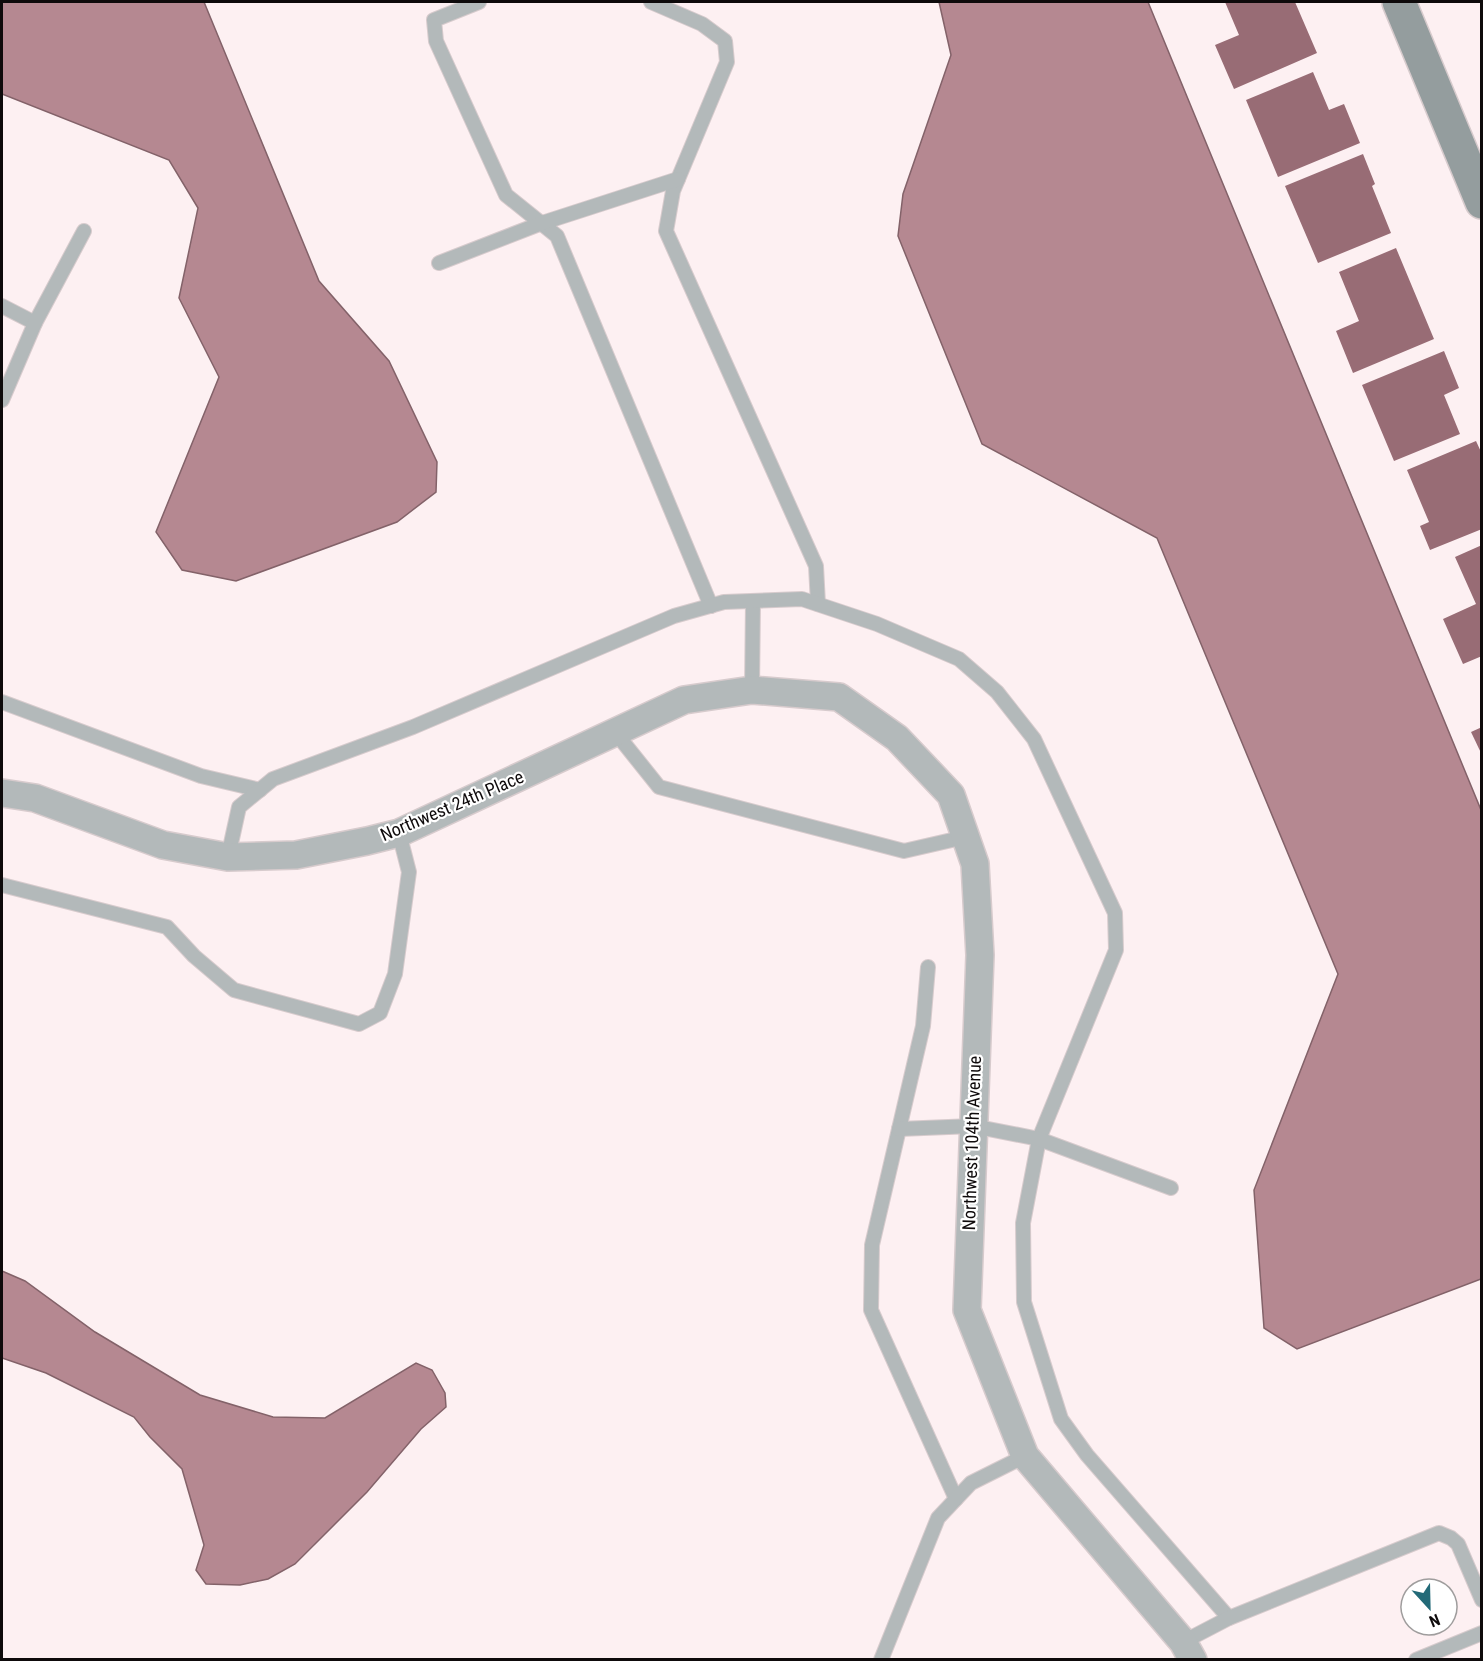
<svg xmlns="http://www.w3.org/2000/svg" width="1483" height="1661" viewBox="0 0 1483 1661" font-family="'Roboto Condensed',sans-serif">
	<rect width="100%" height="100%" fill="#fdf0f2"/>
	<!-- water -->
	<g fill="#b58891" stroke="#836269" stroke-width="1.5">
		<path d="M2,2H204L319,281L389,361L437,462L436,492L397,522L236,581L182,570L156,532L219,377L179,298L198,208L169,160L2,94Z"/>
		<path d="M939,2H1148L1481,810V1279L1297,1349L1264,1328L1254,1190L1338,974L1157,538L982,444L898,236L903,194L951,55Z"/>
		<path d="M2,1271L25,1281L95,1332L200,1395L273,1417L325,1418L416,1363L432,1370L445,1393L446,1407L421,1429L367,1492L295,1564L268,1579L240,1585L206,1584L196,1570L204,1545L182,1469L150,1437L134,1417L46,1373L2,1358Z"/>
	</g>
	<!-- building -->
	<g fill="#986c75">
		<path d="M1225,2H1295L1317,53L1234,89L1215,45L1239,35Z"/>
		<path d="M1313,72L1329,110L1344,104L1360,143L1278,177L1246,100Z"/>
		<path d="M1363,154L1375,184L1372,186L1391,233L1318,263L1285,186Z"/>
		<path d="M1396,248L1434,339L1353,373L1336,331L1359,321L1339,272Z"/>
		<path d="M1444,351L1459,388L1444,395L1460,434L1394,461L1362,385Z"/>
		<path d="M1476,441L1482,454V529L1430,550L1420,526L1429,522L1407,470Z"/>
		<path d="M1482,545V656L1463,664L1443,619L1476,604L1455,557Z"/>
		<path d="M1482,727V755L1471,732Z"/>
	</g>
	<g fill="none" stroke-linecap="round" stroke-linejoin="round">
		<!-- lane casing -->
		<g stroke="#d7cbcd" stroke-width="16">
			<g id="lane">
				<path d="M479,2L434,20L436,41L506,195L557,236L711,606"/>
				<path d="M651,2L702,24L725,41L727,62L673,191L666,231L816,566L818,604"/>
				<path d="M439,263L542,223L678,179"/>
				<path d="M2,306L35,323"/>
				<path d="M2,400L35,323L84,231"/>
				<path d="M752,690L753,601"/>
				<path d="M2,702L201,776L260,790"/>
				<path d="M615,732L659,787L904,851L965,837"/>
				<path d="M228,857L239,807L273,779L413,727L674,616L724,602L802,599L877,624L959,659L997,692L1034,739L1115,913L1116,950L1039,1139L1023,1223L1024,1302L1061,1419L1087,1455L1229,1618"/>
				<path d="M2,885L167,927L194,956L234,990L359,1024L380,1013L395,974L409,872L399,833"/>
				<path d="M928,967L923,1026L872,1245L871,1310L956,1499"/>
				<path d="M899,1129L973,1126L1039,1139L1171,1188"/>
				<path d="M1183,1642L1229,1618L1439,1533L1451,1538L1458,1544L1482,1600"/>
				<path d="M881,1660L938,1518L971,1483L1025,1456"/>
				<path d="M1416,1660L1482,1633"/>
			</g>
		</g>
		<!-- street casing -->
		<g stroke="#d7cbcd" stroke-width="30">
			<path id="street" d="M2,793L35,798L163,845L228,857L296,855L367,841L399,833L684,700L752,690L839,697L897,738L951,795L975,864L980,955L967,1310L1025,1456L1183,1642L1193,1660"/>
		</g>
		<!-- secondary casing -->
		<g stroke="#d7cbcd" stroke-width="36">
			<path id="secondary" d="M1399,2L1482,202"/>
		</g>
		<!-- lane -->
		<use href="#lane" stroke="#b3b9ba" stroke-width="14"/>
		<!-- street -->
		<use href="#street" stroke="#b3b9ba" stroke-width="27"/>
		<!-- secondary -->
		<use href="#secondary" stroke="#949d9e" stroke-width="33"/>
	</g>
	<g text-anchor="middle" stroke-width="4.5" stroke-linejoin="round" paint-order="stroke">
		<!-- street labels -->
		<g font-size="18" fill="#0e0a0b" stroke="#fff">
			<text transform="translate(452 806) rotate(-23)" y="6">Northwest 24th Place</text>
			<text transform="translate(972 1143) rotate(-88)" y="6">Northwest 104th Avenue</text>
		</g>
	</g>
	<!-- border -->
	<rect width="1483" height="1661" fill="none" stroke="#0e0a0b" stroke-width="6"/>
	<!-- north arrow -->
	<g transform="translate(1429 1607) rotate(158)"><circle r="28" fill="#ffffff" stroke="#9f9d9d" stroke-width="1.5"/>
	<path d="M0-4.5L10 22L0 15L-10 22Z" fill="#236a78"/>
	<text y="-9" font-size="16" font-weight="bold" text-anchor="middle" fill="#0e0a0b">N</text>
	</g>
</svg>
